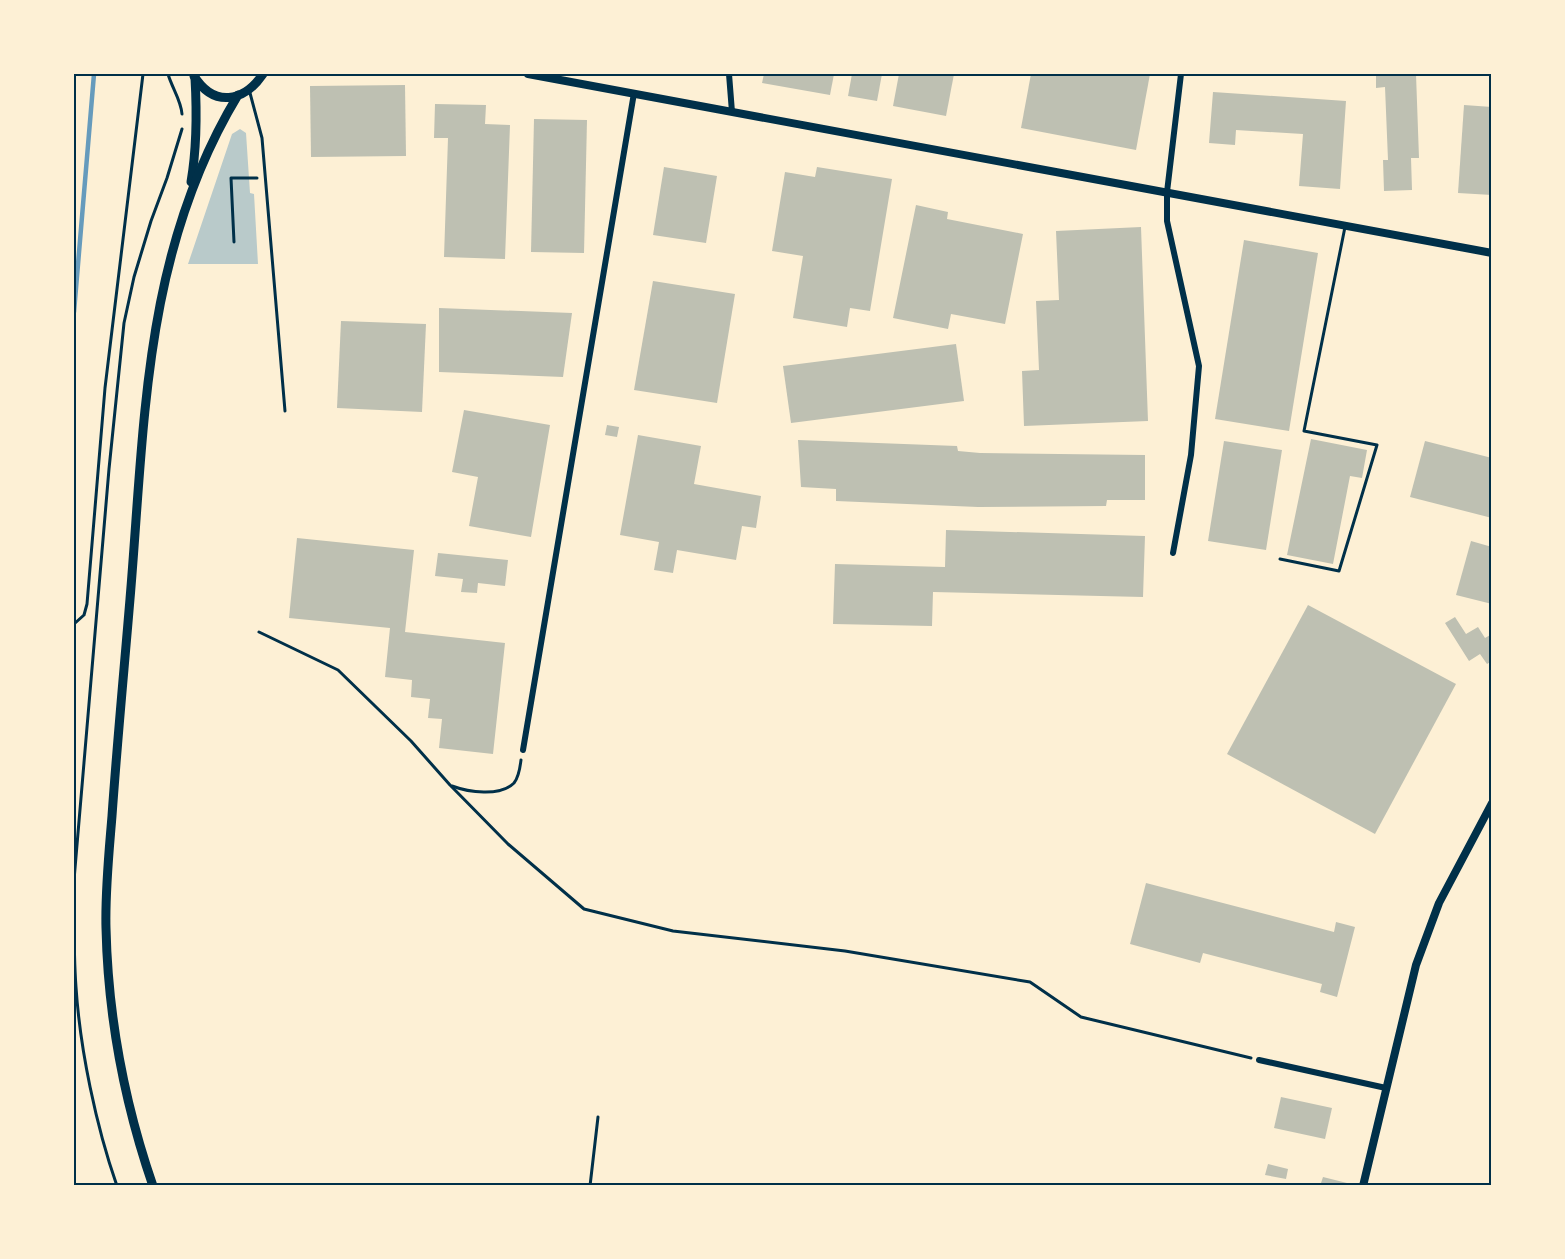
<svg xmlns="http://www.w3.org/2000/svg" width="1565" height="1259" viewBox="0 0 1565 1259" font-family="'Asap Condensed',sans-serif">
	<rect width="100%" height="100%" fill="#fdf0d5"/>
	<!-- green -->
	<path fill="#b9caca" d="M240,129L246,133L250,193L254,194L258,264H188L232,134Z"/>
	<g fill="none" stroke-linecap="round" stroke-linejoin="round">
		<!-- stream -->
		<path stroke="#669bbc" stroke-width="4.5" d="M74,312L94,74"/>
	</g>
	<!-- building -->
	<g fill="#bec0b2">
		<path d="M764,74H834L830,95L762,83Z"/>
		<path d="M852,74H882L877,101L848,96Z"/>
		<path d="M899,74H954L946,116L893,106Z"/>
		<path d="M1031,74H1150L1136,150L1021,128Z"/>
		<path d="M1376,74H1416L1419,158H1411L1412,190L1384,191L1383,160H1388L1385,87L1376,88Z"/>
		<path d="M405,85L406,156L311,157L310,86Z"/>
		<path d="M1213,92L1346,101L1340,189L1299,186L1303,134L1236,130L1235,145L1209,143Z"/>
		<path d="M435,104L486,105L485,124L510,125L505,259L444,257L448,138H434Z"/>
		<path d="M1464,105L1492,107V195L1458,193Z"/>
		<path d="M534,119L587,120L584,253L531,252Z"/>
		<path d="M664,167L717,176L706,243L653,235Z"/>
		<path d="M817,167L892,179L870,311L850,308L847,327L793,318L803,256L772,251L785,172L815,177Z"/>
		<path d="M916,205L948,212L947,219L1023,234L1005,324L951,314L948,329L893,318Z"/>
		<path d="M1141,227L1148,421L1024,426L1022,371L1039,370L1036,301L1059,300L1056,231Z"/>
		<path d="M1244,240L1318,253L1289,431L1215,419Z"/>
		<path d="M653,281L735,294L717,403L634,390Z"/>
		<path d="M439,308L572,313L563,377L439,372Z"/>
		<path d="M341,321L426,324L422,412L337,408Z"/>
		<path d="M956,344L964,401L791,423L783,366Z"/>
		<path d="M464,410L550,425L531,537L469,526L478,477L452,472Z"/>
		<path d="M607,425L619,427L617,437L605,435Z"/>
		<path d="M638,435L701,446L694,484L761,496L756,528L742,526L736,560L677,550L673,573L654,570L659,542L620,535Z"/>
		<path d="M1311,439L1367,450L1362,478L1350,476L1333,564L1287,555Z"/>
		<path d="M798,440L957,446L958,451L980,453L1145,455V500H1107L1106,506L978,507L836,501V489L801,487Z"/>
		<path d="M1224,441L1282,450L1266,550L1208,541Z"/>
		<path d="M1425,441L1492,458V518L1410,497Z"/>
		<path d="M946,530L1145,536L1143,597L933,592L932,626L833,624L835,564L945,567Z"/>
		<path d="M297,538L414,550L405,632L505,643L493,754L439,748L442,719L428,718L430,699L411,697L412,680L385,677L390,628L289,618Z"/>
		<path d="M1471,541L1492,547V604L1456,595Z"/>
		<path d="M438,553L508,560L505,586L478,583L477,593L461,592L463,579L435,576Z"/>
		<path d="M1308,605L1456,684L1375,834L1227,754Z"/>
		<path d="M1455,617L1466,634L1478,627L1485,638L1492,634V661L1487,664L1480,654L1469,661L1445,623Z"/>
		<path d="M1146,883L1334,932L1336,922L1355,927L1337,997L1320,992L1322,984L1203,953L1200,963L1130,944Z"/>
		<path d="M1281,1097L1332,1108L1325,1139L1274,1128Z"/>
		<path d="M1268,1164L1288,1169L1286,1179L1265,1175Z"/>
		<path d="M1323,1177L1355,1185V1186H1320Z"/>
	</g>
	<g fill="none" stroke-linecap="round" stroke-linejoin="round">
		<!-- path -->
		<g stroke="#003049" stroke-width="3">
			<path d="M168,74C172,88 181,100 182,114"/>
			<path d="M234,242L231,178H257"/>
			<path d="M74,624L84,615L87,604L105,388L143,74"/>
			<path d="M259,632L338,670L411,741L450,785L508,844L584,909L673,931L845,951L1030,982L1081,1017L1251,1058"/>
			<path d="M452,786C468,792 500,797 514,783C519,777 520,768 521,760"/>
			<path d="M74,880L109,469L124,323L134,277L151,221L167,178L182,129"/>
			<path d="M74,908C74,934 74,961 76,987C80,1049 96,1126 117,1186"/>
			<path d="M590,1186L598,1117"/>
		</g>
		<!-- service -->
		<g stroke="#003049" stroke-width="3">
			<path d="M250,93L262,138L285,411"/>
			<path d="M1280,559L1339,571L1377,445L1304,431L1345,227"/>
		</g>
		<!-- minor -->
		<g stroke="#003049" stroke-width="6">
			<path d="M729,74L732,112"/>
			<path d="M1173,553L1191,455L1199,366L1167,221V192L1181,74"/>
			<path d="M523,750L634,93"/>
			<path d="M1259,1060L1386,1088"/>
		</g>
		<!-- tertiary -->
		<g stroke="#003049" stroke-width="8">
			<path d="M528,74L1492,253"/>
			<path d="M1363,1186L1416,965L1439,903L1492,803"/>
		</g>
		<!-- secondary -->
		<g stroke="#003049" stroke-width="9">
			<path d="M194,76C214,108 244,102 263,74"/>
			<path d="M191,182C197,147 197,113 195,78"/>
			<path d="M153,1186C124,1102 108,1016 106,928C105,891 109,853 112,816C117,744 124,671 130,599C145,422 143,252 238,95"/>
		</g>
	</g>
	<!-- border -->
	<rect width="1565" height="1259" fill="none" stroke="#fdf0d5" stroke-width="150"/>
	<rect x="75" y="75" width="1415" height="1109" fill="none" stroke="#003049" stroke-width="2"/>
</svg>
